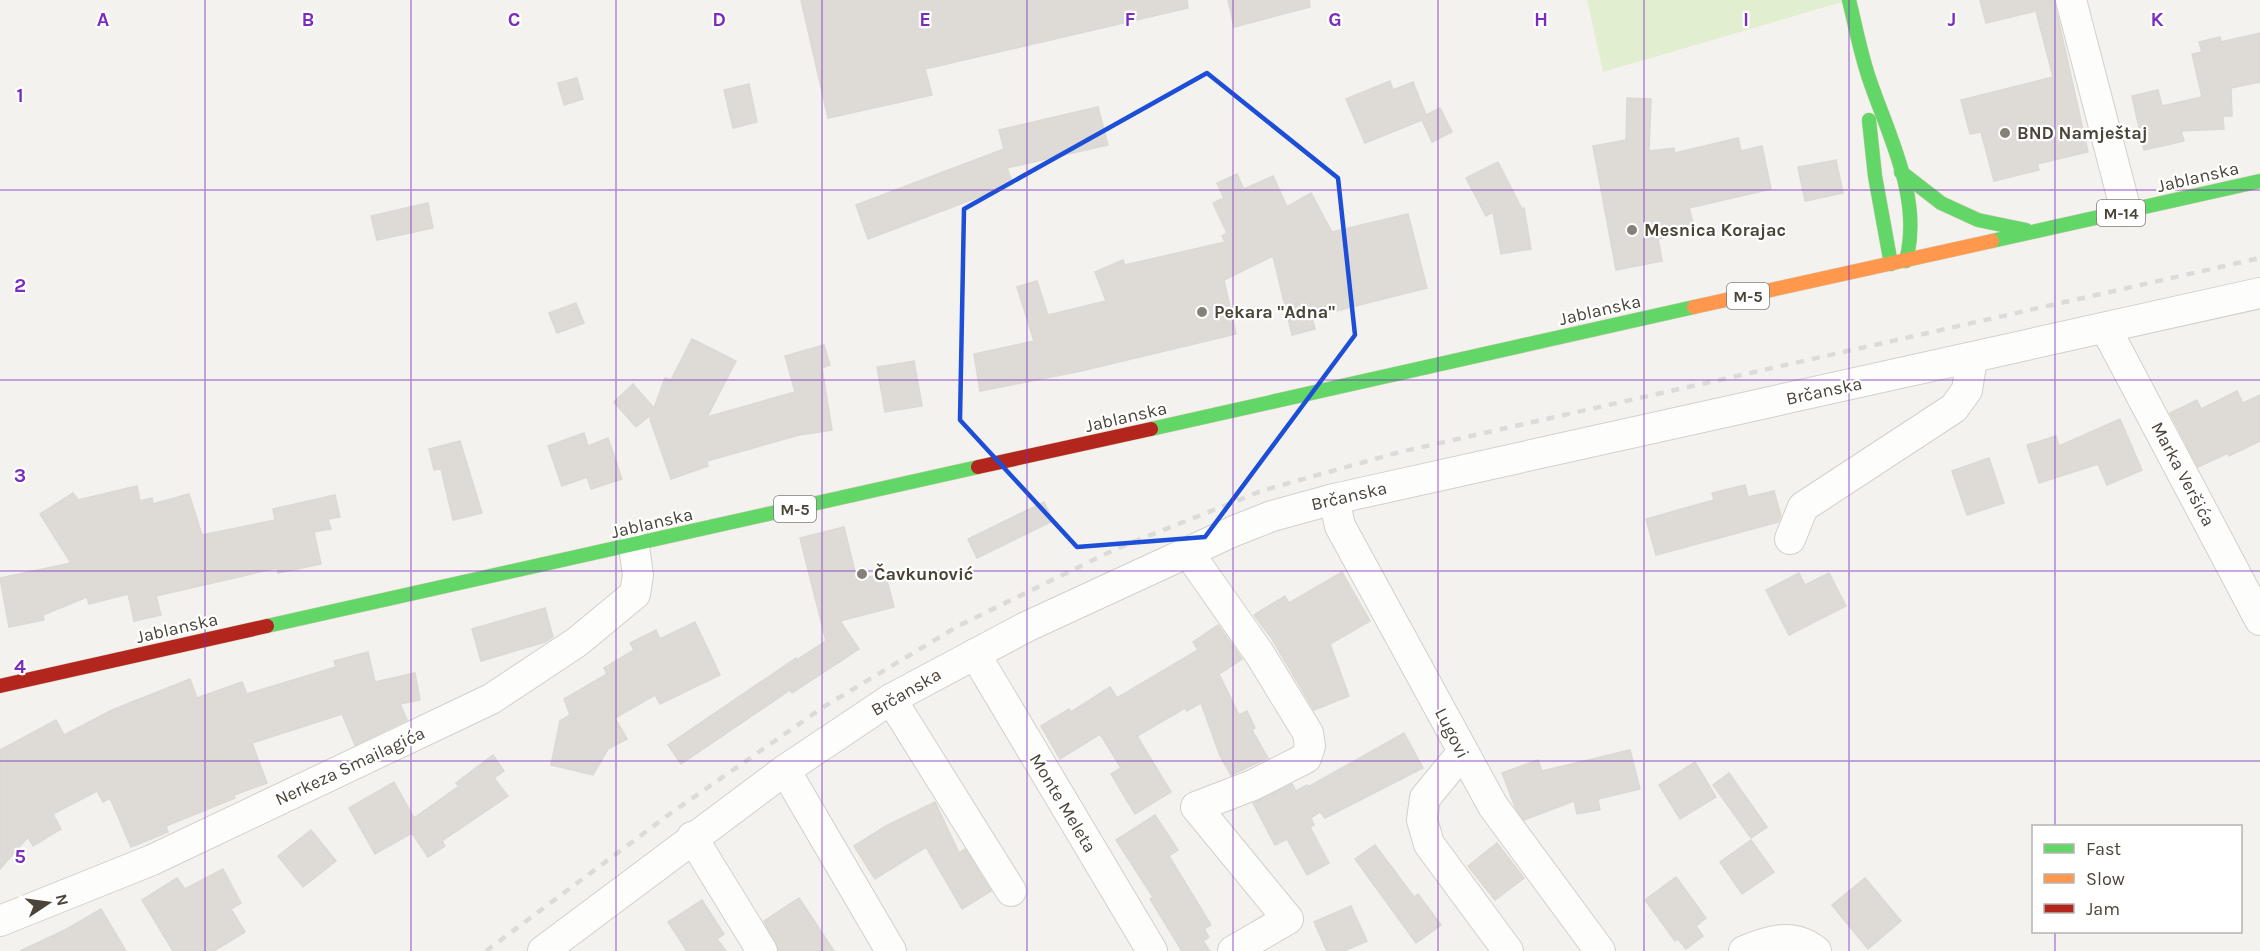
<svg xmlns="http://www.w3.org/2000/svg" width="2260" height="951" viewBox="0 0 2260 951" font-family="Karla,sans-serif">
	<rect width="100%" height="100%" fill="#f4f2ee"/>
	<!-- green -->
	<path fill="#e1eecf" d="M1587,0H1849L1603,72Z"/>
	<!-- building -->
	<g fill="#dedbd6" stroke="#dcd9d4" stroke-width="1.5">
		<path d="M801,0H1187L1188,8L925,69L932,95L828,118Z"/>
		<path d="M1228,0H1309L1310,7L1234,27Z"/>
		<path d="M1980,0H2054L2088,152L2037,164L2039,170L1994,181L1981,132L1970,134L1961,100L2053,77L2036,11L1986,23Z"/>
		<path d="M2260,33V82L2231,88L2232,116H2223L2224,129L2181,131L2184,141L2144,150L2132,96L2158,90L2162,106L2202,97L2192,54L2202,52L2199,42L2220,37L2221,42Z"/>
		<path d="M577,78L583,99L564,105L558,83Z"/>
		<path d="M1390,81L1393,90L1413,82L1426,115L1440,108L1452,132L1432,142L1422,120L1365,143L1346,99Z"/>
		<path d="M749,84L757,122L733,128L724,90Z"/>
		<path d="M1627,98L1651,99L1649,151L1674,148L1675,153L1738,138L1741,151L1762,146L1771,189L1689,208L1695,230L1658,239L1662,261L1616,270L1593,146L1626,140Z"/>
		<path d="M1098,107L1108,145L1007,168L1013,184L868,239L856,205L1004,149L999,130Z"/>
		<path d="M1836,160L1843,193L1805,201L1798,167Z"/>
		<path d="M1498,162L1522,209L1524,208L1531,249L1501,254L1493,212L1486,216L1466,178Z"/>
		<path d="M1237,174L1244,189L1273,176L1287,207L1311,193L1332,232L1408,214L1427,288L1312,317L1315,329L1292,335L1273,256L1224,280L1236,334L1081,371L980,391L974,354L1034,341L1017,287L1037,281L1048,315L1106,301L1095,272L1123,260L1125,265L1225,242L1222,236L1227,233L1213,203L1224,198L1217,183Z"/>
		<path d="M428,203L433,228L377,240L371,216Z"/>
		<path d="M576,303L584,323L557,333L549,313Z"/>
		<path d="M692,339L736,361L707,417L795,392L785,356L824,345L830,365L822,368L832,430L799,435L707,461L708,466L671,479L650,419L652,414L636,427L614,402L633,384L654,408L665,378L671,380Z"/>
		<path d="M914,361L922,406L885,412L877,367Z"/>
		<path d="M2237,391L2243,403L2260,395V441L2229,456L2228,453L2198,467L2170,413L2197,400L2201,409Z"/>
		<path d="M2120,419L2142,470L2107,485L2098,464L2039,483L2027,445L2056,436L2059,446Z"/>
		<path d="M584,433L588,446L608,438L622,479L591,489L587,477L562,486L548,446Z"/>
		<path d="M460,441L482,513L453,520L441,469L434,470L429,449Z"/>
		<path d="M1989,458L2004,503L1967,515L1952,471Z"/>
		<path d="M1745,485L1748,497L1774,491L1781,516L1778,522L1656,555L1646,519L1714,500L1712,493Z"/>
		<path d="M137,486L140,501L152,498L153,504L189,494L202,535L275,520L273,509L335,495L340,517L328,519L331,529L314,532L321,564L278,573L277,568L156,596L161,615L134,621L128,594L89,604L87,597L43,615L44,620L9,627L0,578L71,563L40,514L73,493L78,500Z"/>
		<path d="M1044,502L1053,521L977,558L968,539Z"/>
		<path d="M844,527L857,580L885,573L894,607L840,621L859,649L792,693L790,690L681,764L668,745L796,658L797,660L826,641L800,538Z"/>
		<path d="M1342,572L1370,621L1330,644L1349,696L1314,710L1272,639L1254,615L1285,596L1289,603Z"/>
		<path d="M1799,573L1805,585L1829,573L1846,606L1789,635L1766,590Z"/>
		<path d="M545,608L553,637L545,642L481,661L472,629Z"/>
		<path d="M695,622L720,675L660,704L655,695L615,718L627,739L608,749L593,775L551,765L560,721L570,715L564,699L607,674L604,668L634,650L630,643L656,630L660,639Z"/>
		<path d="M1218,625L1242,659L1219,674L1239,715L1247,711L1255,728L1252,730L1268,758L1231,775L1220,756L1201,703L1187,711L1185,708L1137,736L1171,792L1135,814L1111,774L1121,768L1100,734L1060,759L1041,726L1069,709L1071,712L1110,687L1117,698L1198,650L1193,642Z"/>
		<path d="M368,652L375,682L415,673L420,700L400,704L407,720L355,745L342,714L252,743L267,783L234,795L235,798L166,826L168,832L131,847L110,798L103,802L97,791L53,814L61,829L33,846L28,837L0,869V750L56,720L64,735L112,710L190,679L197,698L242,682L247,694L336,667L334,661Z"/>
		<path d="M1404,733L1423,768L1325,818L1320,812L1311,818L1314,825L1310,827L1329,863L1307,875L1287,839L1275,845L1253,803L1292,784L1296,791L1307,785L1308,787Z"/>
		<path d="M1630,750L1640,789L1598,799L1600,810L1577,814L1574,801L1524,820L1515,807L1502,773L1538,760L1542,771Z"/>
		<path d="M493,755L504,771L494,778L508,796L442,841L445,846L428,857L412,833L375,854L349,808L394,782L414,818L459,786L456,783Z"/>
		<path d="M1695,762L1716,797L1680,819L1659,785Z"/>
		<path d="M1729,773L1767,827L1751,838L1713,785Z"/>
		<path d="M935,802L959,853L965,849L991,891L962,909L926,847L875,879L854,846L886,826Z"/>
		<path d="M1155,815L1178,850L1169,856L1211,925L1204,929L1209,937L1203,941L1210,951H1182L1150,899L1153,897L1116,840Z"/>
		<path d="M311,830L336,861L303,887L278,856Z"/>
		<path d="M1751,840L1774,872L1742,894L1720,862Z"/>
		<path d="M1497,843L1524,878L1495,900L1468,866Z"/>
		<path d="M1375,845L1414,897L1418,894L1441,925L1416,943L1355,859Z"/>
		<path d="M223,869L241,903L231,909L245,932L214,951H173L142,900L177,878L185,889Z"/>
		<path d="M1676,877L1706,918L1696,926L1703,936L1686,949L1678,939L1675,941L1645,900Z"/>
		<path d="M1865,878L1901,921L1868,949L1832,905Z"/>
		<path d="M799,898L834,951H779L764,921Z"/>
		<path d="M702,900L724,934L717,939L726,951H687L668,922Z"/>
		<path d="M1351,906L1367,941L1344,951H1327L1314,922Z"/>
		<path d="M101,909L126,951H20L65,930Z"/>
	</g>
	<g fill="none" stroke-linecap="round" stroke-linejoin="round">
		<!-- street casing -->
		<g stroke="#d2d0cb" stroke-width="32">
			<g id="street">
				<path d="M2071,0L2126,211"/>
				<path d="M2106,329L2260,620"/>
				<path d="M1334,499L1340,526L1493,806L1600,951"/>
				<path d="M1790,539L1803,507L1954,408L1967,390L1972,358"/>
				<path d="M1188,552L1259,653L1308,733L1310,746L1306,758L1253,785L1196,807L1288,919L1233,951"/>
				<path d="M975,654L1152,951"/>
				<path d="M891,699L1011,891"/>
				<path d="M1462,753L1425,798L1422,820L1429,844L1508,951"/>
				<path d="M785,770L891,951"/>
				<path d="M692,837L762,951"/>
				<path d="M0,921L152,860L491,699L577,642L635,594L638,575L634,546"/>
				<path d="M543,951L785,770L891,699L1026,627L1234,531L1272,516L1334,499L2260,293"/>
				<path d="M1744,951C1768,941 1793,932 1816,951"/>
			</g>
		</g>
		<!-- fast casing -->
		<g stroke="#d6cebb" stroke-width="15">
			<g id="fast">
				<path d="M1849,0C1856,28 1861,57 1871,84C1891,141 1922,200 1906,261"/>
				<path d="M1869,120L1875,176L1891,264"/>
				<path d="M1901,172L1941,203L1978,220L2026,230"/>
				<path d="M1992,241L2260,181"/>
				<path d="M1151,429L1694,307"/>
				<path d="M267,626L978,467"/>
			</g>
		</g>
		<!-- slow casing -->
		<g stroke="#d6cebb" stroke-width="15">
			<path id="slow" d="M1694,307L1992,241"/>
		</g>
		<!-- jam casing -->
		<g stroke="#d6cebb" stroke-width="15">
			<g id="jam">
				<path d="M978,467L1151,429"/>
				<path d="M0,686L267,626"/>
			</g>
		</g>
		<!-- street -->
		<use href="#street" stroke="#fdfdfc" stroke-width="30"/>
		<!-- fast -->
		<use href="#fast" stroke="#63d668" stroke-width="14"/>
		<!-- slow -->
		<use href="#slow" stroke="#ff974d" stroke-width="14"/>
		<!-- jam -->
		<use href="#jam" stroke="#b3261e" stroke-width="14"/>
		<!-- rail -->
		<path stroke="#dbdbda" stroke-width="4.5" stroke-dasharray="8 8" stroke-linecap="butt" d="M486,951L671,813L825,706L958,626L1118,548L1264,490L1400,452L2260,258"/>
	</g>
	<!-- marked area -->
	<path fill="none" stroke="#1d4ed8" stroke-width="4.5" stroke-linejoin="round" d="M1207,73L1338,178L1355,335L1205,537L1077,547L960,420L964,209Z"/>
	<!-- grid -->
	<path fill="none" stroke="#7b2cbf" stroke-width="1.5" stroke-opacity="0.55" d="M205,0V951M411,0V951M616,0V951M822,0V951M1027,0V951M1233,0V951M1438,0V951M1644,0V951M1849,0V951M2055,0V826M0,190H2260M0,380H2260M0,571H2260M0,761H2260M2055,932V951"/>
	<!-- markers -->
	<g fill="#868178" stroke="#fff" stroke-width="2">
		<circle cx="2005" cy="133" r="6"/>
		<circle cx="1632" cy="230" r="6"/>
		<circle cx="1202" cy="312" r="6"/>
		<circle cx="862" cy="574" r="6"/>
	</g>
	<g text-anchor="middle" stroke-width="4.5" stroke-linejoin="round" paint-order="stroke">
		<!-- shield labels -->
		<g fill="#fff" stroke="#817c74" stroke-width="1.5">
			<rect x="2097" y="200" width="48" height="26" rx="4.5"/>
			<rect x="1727" y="283" width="42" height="26" rx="4.5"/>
			<rect x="774" y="496" width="42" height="26" rx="4.5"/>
		</g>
		<g font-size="16" font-weight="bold" fill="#4b4439">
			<text x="2121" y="219">M-14</text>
			<text x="1748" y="302">M-5</text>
			<text x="795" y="515">M-5</text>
		</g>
		<!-- poi labels -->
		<g font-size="18" font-weight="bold" fill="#4b4439" stroke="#fff" text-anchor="start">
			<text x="2017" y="139">BND Namještaj</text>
			<text x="1644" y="236">Mesnica Korajac</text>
			<text x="1214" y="318">Pekara "Adna"</text>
			<text x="874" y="580">Čavkunović</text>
		</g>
		<!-- street labels -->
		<g font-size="18" fill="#4b4439" stroke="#fff">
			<text transform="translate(2198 177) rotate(-13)" y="6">Jablanska</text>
			<text transform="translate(1600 310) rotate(-13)" y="6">Jablanska</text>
			<text transform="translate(1824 391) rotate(-12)" y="6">Brčanska</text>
			<text transform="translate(1126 417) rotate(-13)" y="6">Jablanska</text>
			<text transform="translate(2183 474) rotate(62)" y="6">Marka Veršića</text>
			<text transform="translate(1349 496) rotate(-13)" y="6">Brčanska</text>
			<text transform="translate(652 523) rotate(-13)" y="6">Jablanska</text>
			<text transform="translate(177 628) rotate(-13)" y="6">Jablanska</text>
			<text transform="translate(906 692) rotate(-30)" y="6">Brčanska</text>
			<text transform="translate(1452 733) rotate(63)" y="6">Lugovi</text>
			<text transform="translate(350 766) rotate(-25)" y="6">Nerkeza Smailagića</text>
			<text transform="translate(1063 803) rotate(59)" y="6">Monte Meleta</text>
		</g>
	</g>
	<g font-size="20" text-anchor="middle" font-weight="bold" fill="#7b2cbf" stroke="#fff" stroke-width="4.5" stroke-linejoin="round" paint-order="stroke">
		<text x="103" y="26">A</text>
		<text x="308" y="26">B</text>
		<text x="514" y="26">C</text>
		<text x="719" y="26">D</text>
		<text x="925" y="26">E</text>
		<text x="1130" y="26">F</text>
		<text x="1335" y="26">G</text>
		<text x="1541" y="26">H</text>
		<text x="1746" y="26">I</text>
		<text x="1952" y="26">J</text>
		<text x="2157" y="26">K</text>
		<text x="20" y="102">1</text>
		<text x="20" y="292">2</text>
		<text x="20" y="482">3</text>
		<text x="20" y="673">4</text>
		<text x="20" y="863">5</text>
	</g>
	<!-- legend -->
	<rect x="2032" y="825" width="210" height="108" fill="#ffffff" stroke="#b7b4b0" stroke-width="1.5"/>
	<rect x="2044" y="844" width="30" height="9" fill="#63d668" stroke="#b7b4b0" stroke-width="1.5"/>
	<text x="2086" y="855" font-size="18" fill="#4b4439">Fast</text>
	<rect x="2044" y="874" width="30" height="9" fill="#ff974d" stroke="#b7b4b0" stroke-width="1.5"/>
	<text x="2086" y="885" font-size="18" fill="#4b4439">Slow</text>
	<rect x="2044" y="904" width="30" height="9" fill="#b3261e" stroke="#b7b4b0" stroke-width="1.5"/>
	<text x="2086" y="915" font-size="18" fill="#4b4439">Jam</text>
	<!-- north arrow -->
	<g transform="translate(48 903) rotate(77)" stroke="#ffffff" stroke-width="4.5" paint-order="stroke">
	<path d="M0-4.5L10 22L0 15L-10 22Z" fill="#4b4439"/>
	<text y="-9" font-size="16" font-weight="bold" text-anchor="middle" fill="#4b4439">N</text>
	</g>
</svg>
